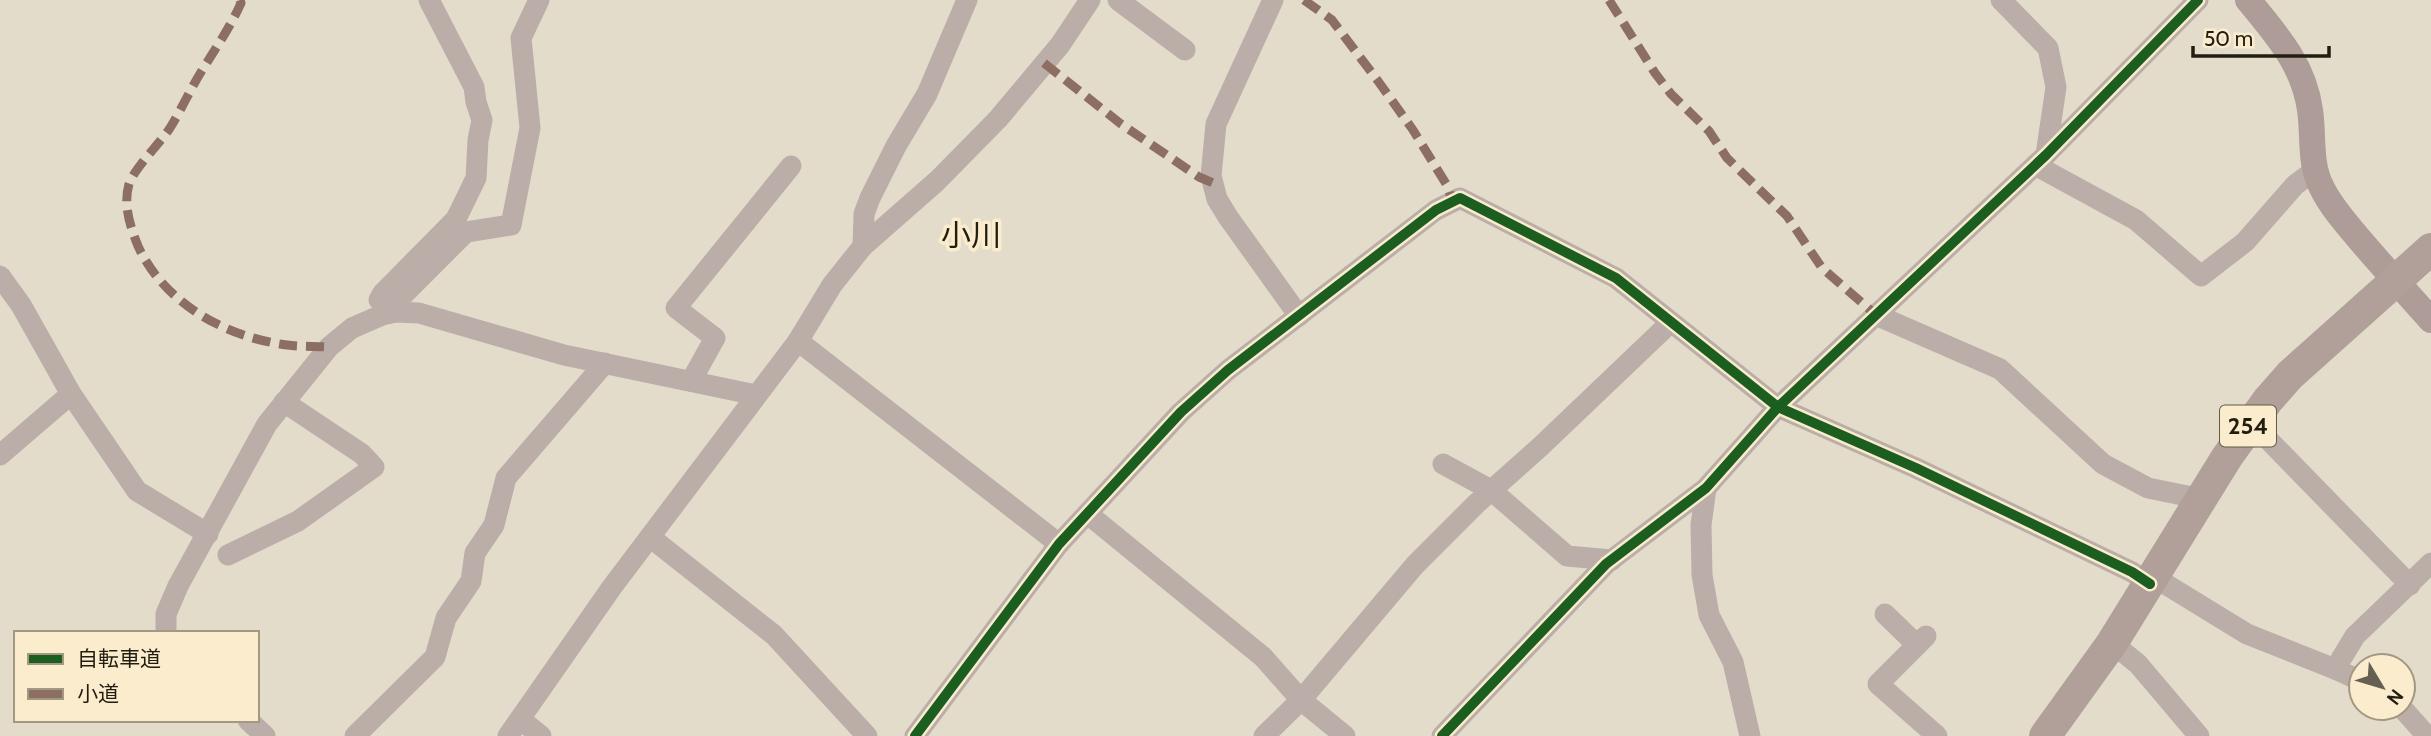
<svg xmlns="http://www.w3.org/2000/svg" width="2431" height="736" viewBox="0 0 2431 736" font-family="Cabin,'Noto Sans JP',sans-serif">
	<rect width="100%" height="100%" fill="#e3dccb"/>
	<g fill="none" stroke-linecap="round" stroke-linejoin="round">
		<!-- minor -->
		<g stroke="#bbaea9" stroke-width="21">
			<path d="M1118,0L1185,50"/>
			<path d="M1273,0L1216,124L1211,176L1217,199L1228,217L1299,316"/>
			<path d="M2001,0L2048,48L2056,87L2046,155"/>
			<path d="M2035,165L2136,220L2201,276L2245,242L2295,185L2315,170"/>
			<path d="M863,246L864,214L870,198L896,146L927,94L967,0"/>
			<path d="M0,276L21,305L71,394L137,491L208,534"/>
			<path d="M383,293L404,294L466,232L511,225L530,128L521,38L539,0"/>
			<path d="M379,300L383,293L456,219L476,178L478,140L482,120L476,102L474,87L429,0"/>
			<path d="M1876,315L2000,369L2103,464L2148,488L2202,499"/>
			<path d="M798,341L1059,544"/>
			<path d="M691,381L715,338L676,308L791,166"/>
			<path d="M2251,422L2410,585"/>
			<path d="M0,455L71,394"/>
			<path d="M1443,464L1491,490L1567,556L1612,560"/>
			<path d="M1706,488L1701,525L1702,575L1709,615L1733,662L1750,736"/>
			<path d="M1088,514L1263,657L1301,700L1345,736"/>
			<path d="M650,537L774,635L867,736"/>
			<path d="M228,555L298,521L374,467L362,454L284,402"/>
			<path d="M2154,577L2247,634L2335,669L2361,681"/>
			<path d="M1885,614L1917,645"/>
			<path d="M166,633V614L178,586L267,424L329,347L352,328L382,315L396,312L419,313L564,355L756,395"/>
			<path d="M1926,636L1878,684L1937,736"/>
			<path d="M2112,643L2138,664L2199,736"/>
			<path d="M2335,669L2355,636L2431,563"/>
			<path d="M2402,708L2427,736"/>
			<path d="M520,719L541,736"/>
			<path d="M248,720L265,736"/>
			<path d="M355,736L435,657L446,618L471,581L475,553L494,525L506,478L605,363"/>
			<path d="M508,736L612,587L798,341L832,285L863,246L937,181L998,119L1060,45L1090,0"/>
			<path d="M915,736L1059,544L1181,412L1228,370L1436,210L1460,198L1616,278L1778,407L1916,468L2132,572L2150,584"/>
			<path d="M1264,736L1301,700L1415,565L1476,504L1540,447L1670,323"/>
			<path d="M1442,736L1606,564L1706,488L1778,407L2046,155L2198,0"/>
		</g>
		<!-- major -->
		<path stroke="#ad9c97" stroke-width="26" d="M2248,0C2276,34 2304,65 2310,110C2314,136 2309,164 2322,188C2331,207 2347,224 2360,240C2383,267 2407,293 2431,320"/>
		<!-- highway -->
		<path stroke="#b1a099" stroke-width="32" d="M2045,736L2112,643L2227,457L2268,400L2290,375L2431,249"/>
		<!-- quiet -->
		<g stroke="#8d6e63" stroke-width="9" stroke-dasharray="18 9" stroke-linecap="butt">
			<path d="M240,0L241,3C230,28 215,49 201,72C190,90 181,110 170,128C160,143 134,169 129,184C123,205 130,226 138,246C164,303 225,337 287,345C300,347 315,346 329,347"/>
			<path d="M1304,0L1332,20L1378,81L1413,130L1448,187L1452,201"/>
			<path d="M1609,0L1655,73L1671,94L1709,131L1727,158L1787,216L1822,268L1876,315"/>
			<path d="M1044,63L1121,124L1199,177L1213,183"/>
		</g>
		<!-- cycleway casing -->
		<g stroke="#faeccd" stroke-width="15">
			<g id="cycleway">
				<path d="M915,736L1059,544L1181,412L1228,370L1436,210L1460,198L1616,278L1778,407L1916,468L2132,572L2150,584"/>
				<path d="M1442,736L1606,564L1706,488L1778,407L2046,155L2198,0"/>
			</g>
		</g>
		<!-- cycleway -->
		<use href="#cycleway" stroke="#1b5e20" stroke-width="10"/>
	</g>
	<g text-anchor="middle" stroke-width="7" stroke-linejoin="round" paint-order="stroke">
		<!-- shield labels -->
		<rect fill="#faeccd" stroke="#625b49" stroke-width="2" x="2220" y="405.5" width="56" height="41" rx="5"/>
		<g font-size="24" font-weight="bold" fill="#211d11">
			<text x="2248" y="434">254</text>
		</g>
		<!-- quarter labels -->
		<g font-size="30" fill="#211d11" stroke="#faeccd">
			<text x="971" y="246">小川</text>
		</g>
	</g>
	<!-- legend -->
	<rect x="14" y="631" width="245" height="91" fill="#faeccd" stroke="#a39982" stroke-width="2"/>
	<rect x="28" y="654" width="35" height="10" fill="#1b5e20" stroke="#a39982" stroke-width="2"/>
	<text x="77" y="666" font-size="21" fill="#211d11">自転車道</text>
	<rect x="28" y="689" width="35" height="10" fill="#8d6e63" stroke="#a39982" stroke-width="2"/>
	<text x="77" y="701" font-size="21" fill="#211d11">小道</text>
	<!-- north arrow -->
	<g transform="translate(2382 687) rotate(128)"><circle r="33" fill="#faeccd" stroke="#a39982" stroke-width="2"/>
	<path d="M0-5L12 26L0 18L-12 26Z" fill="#656052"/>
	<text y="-10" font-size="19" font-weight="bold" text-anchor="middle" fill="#211d11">N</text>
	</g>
	<!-- scale -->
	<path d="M2193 46v10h136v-10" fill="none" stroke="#211d11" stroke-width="3.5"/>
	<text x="2204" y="46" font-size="21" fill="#211d11" stroke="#faeccd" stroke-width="5" paint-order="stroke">50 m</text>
</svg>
